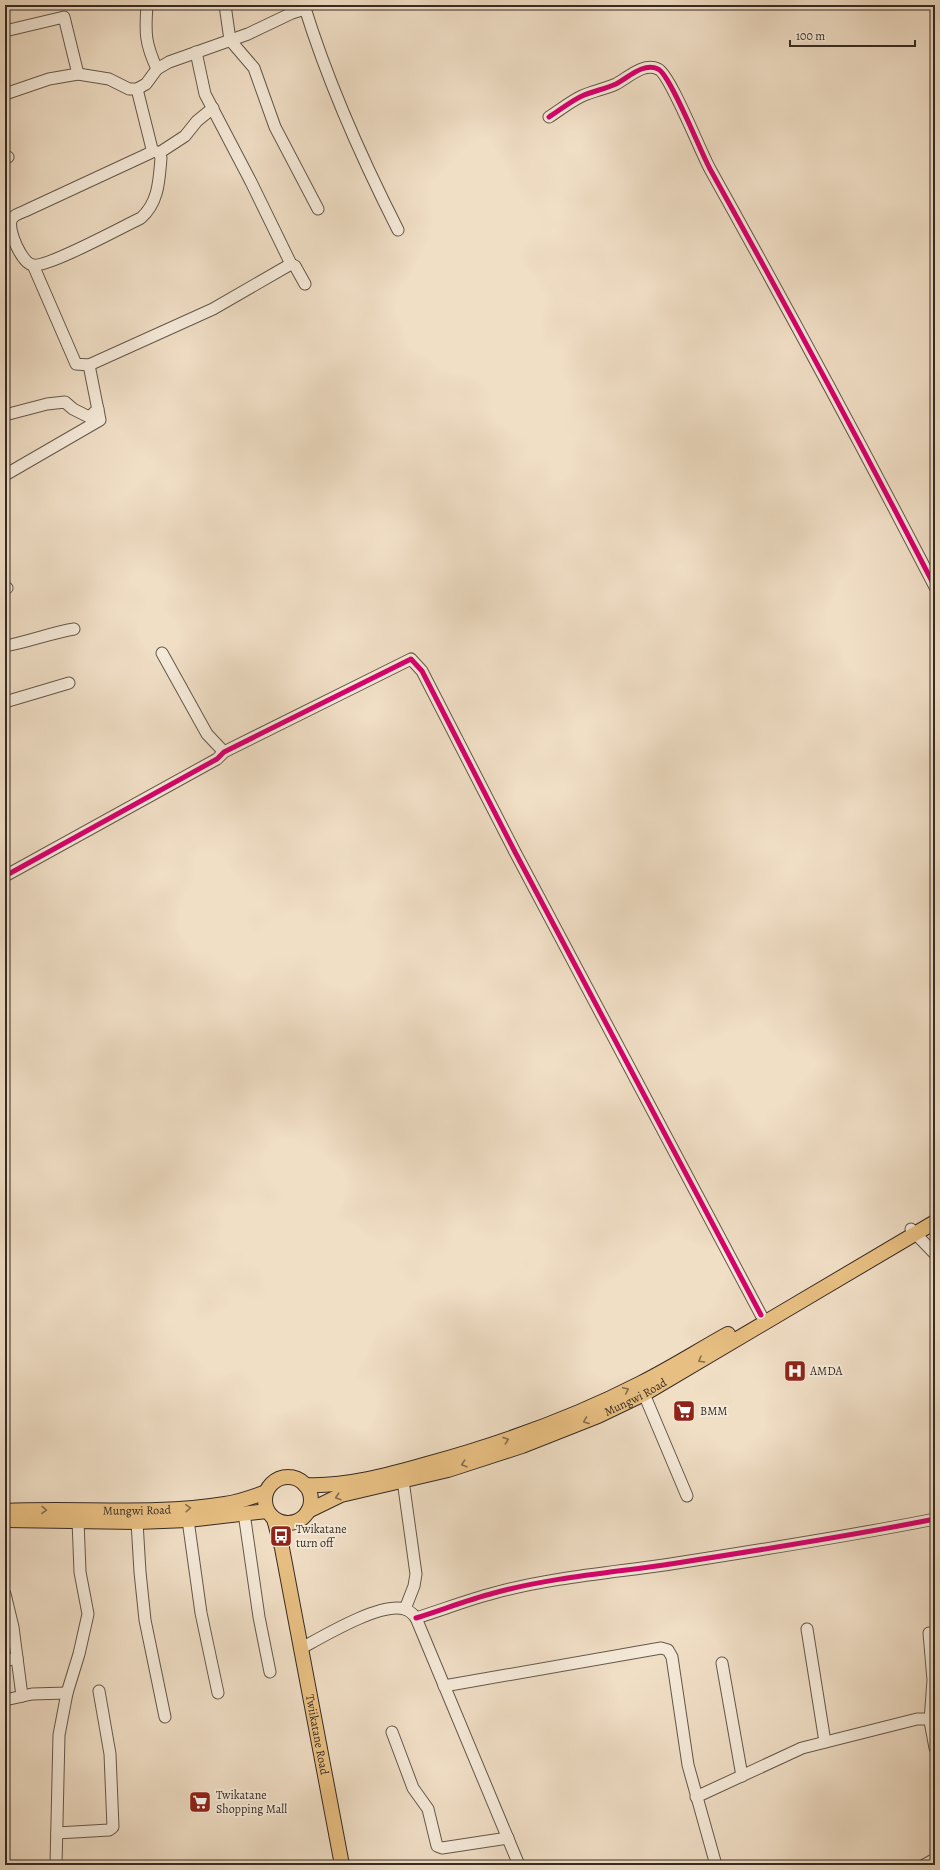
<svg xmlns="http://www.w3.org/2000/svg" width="940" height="1870" viewBox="0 0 940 1870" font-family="Alegreya,serif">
	<rect width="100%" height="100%" fill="#f0dec5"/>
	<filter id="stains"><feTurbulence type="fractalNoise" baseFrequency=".005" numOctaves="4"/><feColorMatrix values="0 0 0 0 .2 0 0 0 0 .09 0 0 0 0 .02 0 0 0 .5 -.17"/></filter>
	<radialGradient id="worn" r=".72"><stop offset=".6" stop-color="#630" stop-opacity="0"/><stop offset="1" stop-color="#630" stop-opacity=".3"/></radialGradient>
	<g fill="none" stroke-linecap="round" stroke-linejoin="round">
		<!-- minor casing -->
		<g stroke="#64584c" stroke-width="13">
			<g id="minor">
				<path d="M147,5C145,33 145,43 157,69"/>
				<path d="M225,5L230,40L254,68L275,127L318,209"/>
				<path d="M304,5C328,83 361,157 398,230"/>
				<path d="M5,31L64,17L78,74"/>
				<path d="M196,52L205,94L251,182L291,264L295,266L305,284"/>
				<path d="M137,89L151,145L152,150L150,153L25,211C20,213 12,216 11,221C8,231 22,264 33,265C47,268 124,226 141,218C159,202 159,180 161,158L159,153L152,150"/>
				<path d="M5,94L49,79L78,74L109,79L129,89H137L146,84L157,69L169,62L248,34L292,13L305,9"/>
				<path d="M549,117C560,110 571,101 582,96C593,91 605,89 616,84C628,78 643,62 658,69C670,74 701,153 710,169C787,307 862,446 935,587"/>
				<path d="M159,153L185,136L197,121L213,108"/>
				<path d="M5,158L8,157"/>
				<path d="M33,265L76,364L89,365L213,309L291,264"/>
				<path d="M5,415L47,404L65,402L73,409L89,417L98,409"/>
				<path d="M5,475L100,420L89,365"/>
				<path d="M5,589L7,588"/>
				<path d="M5,646C28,642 50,633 74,629"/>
				<path d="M162,653L207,734L224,752"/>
				<path d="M5,702L69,683"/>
				<path d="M5,876L217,759L224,752L411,659L422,671L515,852L761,1315"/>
				<path d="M911,1229L935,1254"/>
				<path d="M644,1394L687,1496"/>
				<path d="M402,1473L416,1574L414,1586L405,1609"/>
				<path d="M244,1513L259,1617L270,1672"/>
				<path d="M188,1520L201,1613L218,1693"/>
				<path d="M137,1522L140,1572L145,1620L165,1717"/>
				<path d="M5,1594L13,1627L22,1696"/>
				<path d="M416,1618C442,1610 467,1600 494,1593C549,1578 607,1573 664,1565C754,1551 845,1537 935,1519"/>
				<path d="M807,1629L825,1742"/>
				<path d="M929,1633L933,1680L930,1721"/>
				<path d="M300,1649C322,1637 380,1602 404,1609C409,1610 413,1614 416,1618L519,1865"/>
				<path d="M5,1661L17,1658"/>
				<path d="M722,1663L742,1776"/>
				<path d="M444,1686L661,1648L668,1650L672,1657L688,1765L716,1865"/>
				<path d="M5,1700L32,1694L67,1693"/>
				<path d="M392,1732L413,1788L428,1809L437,1846L442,1848L508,1838"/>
				<path d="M696,1797L802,1748L917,1719H927L930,1721L935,1748"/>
				<path d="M57,1833L109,1830L113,1827L110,1754L99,1691"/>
				<path d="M56,1865L59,1735L67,1693L79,1654L88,1614L80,1572L78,1520"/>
				<path d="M924,1865L935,1859"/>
			</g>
		</g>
		<!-- major casing -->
		<g stroke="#362b24" stroke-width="16">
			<g id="major">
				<circle cx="288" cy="1500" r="23"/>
				<path d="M305,1485C344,1487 389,1475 427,1464C500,1444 573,1418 641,1383C671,1368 699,1350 728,1334"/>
				<path id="s1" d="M5,1511C78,1507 152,1516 225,1504C239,1502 253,1497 266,1492"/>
				<path id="s2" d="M308,1511L341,1495L448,1470L522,1446L598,1416L644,1394L935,1222"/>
				<path id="s3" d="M274,1519L282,1548L342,1865"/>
				<path d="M5,1520L137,1522L188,1520L267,1511"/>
			</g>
		</g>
		<!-- minor -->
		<use href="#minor" stroke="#f5ead9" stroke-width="11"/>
		<!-- major -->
		<use href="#major" stroke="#e8bf82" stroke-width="14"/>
		<!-- cycleway casing -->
		<g stroke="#f5ead9" stroke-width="8">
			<g id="cycleway">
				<path d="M549,117C560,110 571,101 582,96C593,91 605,89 616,84C628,78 643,62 658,69C670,74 701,153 710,169C787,307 862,446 935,587"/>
				<path d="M5,876L217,759L224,752L411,659L422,671L515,852L761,1315"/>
				<path d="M416,1618C442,1610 467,1600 494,1593C549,1578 607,1573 664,1565C754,1551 845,1537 935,1519"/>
			</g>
		</g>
		<!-- cycleway -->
		<use href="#cycleway" stroke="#d6006c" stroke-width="5"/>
	</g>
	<!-- one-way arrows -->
	<defs><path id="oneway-chevron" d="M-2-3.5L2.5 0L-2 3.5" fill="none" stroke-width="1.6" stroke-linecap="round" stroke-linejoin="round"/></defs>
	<g stroke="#866e4e">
		<use href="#oneway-chevron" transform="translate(701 1360) rotate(150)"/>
		<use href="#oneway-chevron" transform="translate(626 1390) rotate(-25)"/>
		<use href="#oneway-chevron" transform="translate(586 1421) rotate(158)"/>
		<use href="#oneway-chevron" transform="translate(506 1440) rotate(-20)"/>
		<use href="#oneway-chevron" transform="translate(464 1464) rotate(162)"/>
		<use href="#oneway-chevron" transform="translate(338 1497) rotate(162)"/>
		<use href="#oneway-chevron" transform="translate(188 1508) rotate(-4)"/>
		<use href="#oneway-chevron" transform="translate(44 1510) rotate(1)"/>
	</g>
	<!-- icons -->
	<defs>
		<g id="hospital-square" transform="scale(1.15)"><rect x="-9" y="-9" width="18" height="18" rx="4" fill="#8f2418" stroke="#f5ead9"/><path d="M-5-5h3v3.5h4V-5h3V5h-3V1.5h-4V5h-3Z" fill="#fff"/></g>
		<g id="supermarket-square" transform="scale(1.15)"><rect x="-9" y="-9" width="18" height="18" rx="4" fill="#8f2418" stroke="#f5ead9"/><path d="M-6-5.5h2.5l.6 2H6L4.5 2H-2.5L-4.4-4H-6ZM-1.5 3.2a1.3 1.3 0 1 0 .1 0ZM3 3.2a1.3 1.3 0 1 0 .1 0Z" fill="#fff"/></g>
		<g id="bus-square" transform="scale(1.15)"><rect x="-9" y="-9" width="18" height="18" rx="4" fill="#8f2418" stroke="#f5ead9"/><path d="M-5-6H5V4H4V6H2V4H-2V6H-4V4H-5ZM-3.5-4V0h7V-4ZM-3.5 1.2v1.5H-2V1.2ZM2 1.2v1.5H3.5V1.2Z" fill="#fff"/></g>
	</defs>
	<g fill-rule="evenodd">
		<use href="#hospital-square" x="795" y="1371"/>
		<use href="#supermarket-square" x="684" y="1411"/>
		<use href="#bus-square" x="281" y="1536"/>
		<use href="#supermarket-square" x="200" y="1802"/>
	</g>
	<g text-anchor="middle" stroke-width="4" stroke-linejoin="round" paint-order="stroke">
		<!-- poi labels -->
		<g font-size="12" fill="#362b24" stroke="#f5ead9" text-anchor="start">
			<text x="810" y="1375">AMDA</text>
			<text x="700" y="1415">BMM</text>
			<text x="296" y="1533">Twikatane<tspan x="296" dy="14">turn off</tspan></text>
			<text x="216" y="1799">Twikatane<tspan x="216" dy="14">Shopping Mall</tspan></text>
		</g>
		<!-- street labels -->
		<g font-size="12" fill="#362b24" stroke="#f5ead9">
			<text dy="4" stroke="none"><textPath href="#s2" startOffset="348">Mungwi Road</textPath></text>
			<text dy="4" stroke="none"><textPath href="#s1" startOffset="132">Mungwi Road</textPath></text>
			<text dy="4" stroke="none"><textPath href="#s3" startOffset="220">Twiikatane Road</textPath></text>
		</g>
	</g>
	<!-- margin -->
	<rect width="940" height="1870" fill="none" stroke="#f0dec5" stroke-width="20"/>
	<rect x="6" y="6" width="928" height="1858" fill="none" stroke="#362b24" stroke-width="2"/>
	<rect x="10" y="10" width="920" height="1850" fill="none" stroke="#362b24"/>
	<!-- scale -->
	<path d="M790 40v6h125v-6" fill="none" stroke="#362b24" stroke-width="2"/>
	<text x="796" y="40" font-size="12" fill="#362b24" stroke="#f5ead9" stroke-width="3" paint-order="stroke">100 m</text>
	<rect width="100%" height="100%" filter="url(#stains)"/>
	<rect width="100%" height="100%" fill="url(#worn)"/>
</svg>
